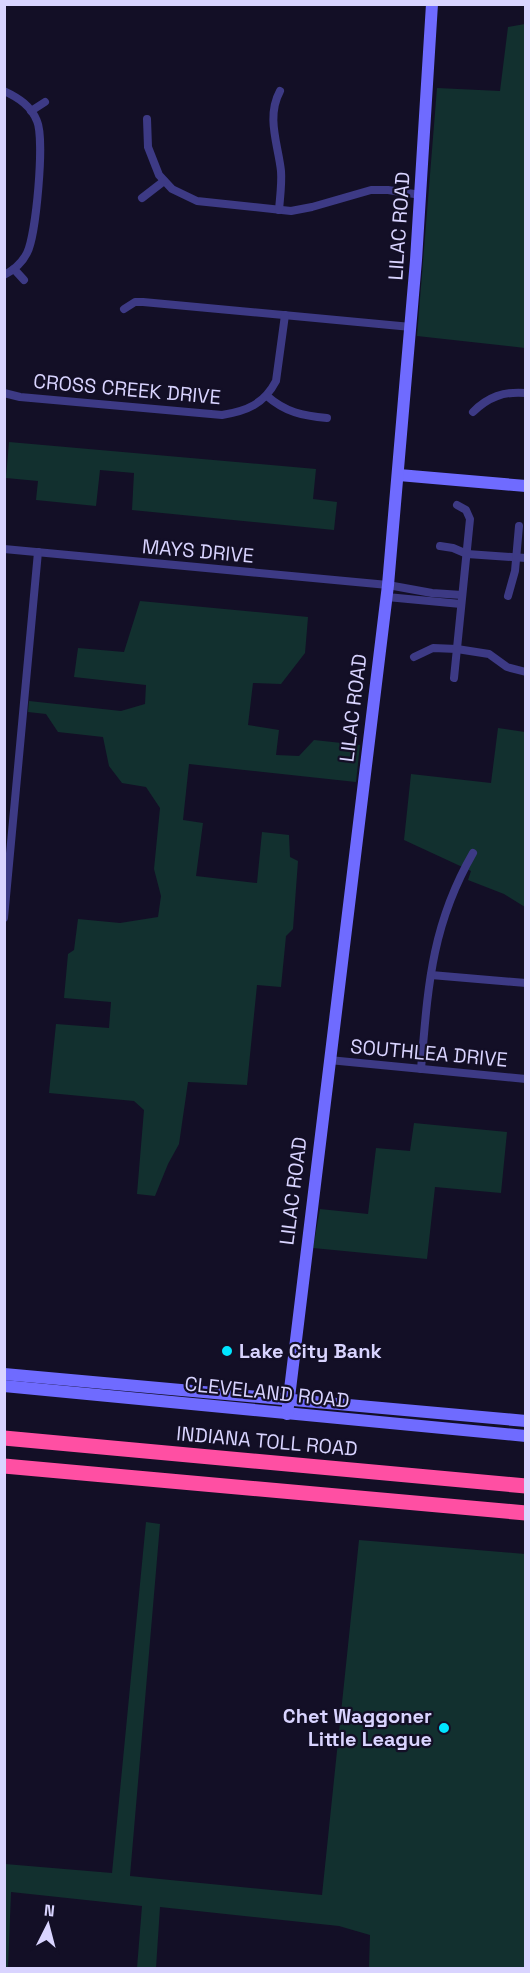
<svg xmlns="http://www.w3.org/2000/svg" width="530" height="1973" viewBox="0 0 530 1973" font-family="'Space Grotesk',sans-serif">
	<rect width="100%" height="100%" fill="#130f26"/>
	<!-- green -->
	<g fill="#12302f">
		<path d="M525,24V348L417,336L437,88L500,91L508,27Z"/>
		<path d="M9,442L316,469L313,499L337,502L334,530L132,510L134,473L100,470L96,506L36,500L38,481L6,478Z"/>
		<path d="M140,601L308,617L305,653L281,684L253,683L248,725L279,730L276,755L299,756L314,740L360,745L356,782L189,764L183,820L203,823L196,876L257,883L262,832L289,835L290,857L298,861L293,929L286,936L281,987L257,985L247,1085L188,1082L179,1144L168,1164L155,1196L137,1194L144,1110L134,1101L49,1093L56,1024L109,1028L111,1002L64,998L68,954L74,950L78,919L120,923L158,917L161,896L154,869L160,808L146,787L122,783L109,766L103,737L58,732L46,714L28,712L29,701L121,711L145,704L146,685L74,677L78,648L124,652Z"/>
		<path d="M498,728L525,732V907L504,894L468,880L471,871L404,840L411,774L491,783Z"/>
		<path d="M414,1123L507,1132L501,1193L435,1187L427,1259L313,1248L320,1209L368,1214L376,1148L410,1151Z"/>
		<path d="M146,1522L160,1524L130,1876L322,1895L359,1540L525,1554V1968H369L370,1935L339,1926L160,1907L156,1968H137L142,1906L11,1892L8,1968H5V1864L112,1873Z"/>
	</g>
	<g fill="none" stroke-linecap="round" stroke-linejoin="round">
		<!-- street -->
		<g stroke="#3d3a85" stroke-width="8">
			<path d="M4,91C19,98 31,106 37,121C45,139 36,236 27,253C22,263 14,270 4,275"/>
			<path d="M31,111L45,102"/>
			<path d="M147,119L148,147L159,175L172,189L197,201L291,211L312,207L371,190H388L421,195"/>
			<path d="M142,198L164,181"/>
			<path d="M279,210C280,197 282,184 281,171C278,144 266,117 280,91"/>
			<path d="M14,269L24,280"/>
			<path d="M124,309L135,302H143L411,327"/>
			<path d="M4,393L20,397L222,415C247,411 264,404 276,381L285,315"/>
			<path d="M267,396C285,412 303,416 327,418"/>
			<path d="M473,412C488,397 504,391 526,393"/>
			<path d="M440,546L453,548L467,554L526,558"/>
			<path d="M4,549L388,585L432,593L462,595"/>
			<path d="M508,596L515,571L519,526"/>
			<path d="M387,597L461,604"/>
			<path d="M414,657L433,648L457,649L489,654L507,667L526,672"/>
			<path d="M454,678L470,519L466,510L457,505"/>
			<path d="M4,918L38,552"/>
			<path d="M431,975L526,983"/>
			<path d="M329,1060L526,1079"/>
			<path d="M421,1069C428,987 431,926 473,853"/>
		</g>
		<!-- secondary -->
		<g stroke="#6f6bff" stroke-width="12">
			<path d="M399,475L526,486"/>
			<path d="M4,1374L526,1421"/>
			<path d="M4,1386L526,1436"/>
			<path d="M287,1414L388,585L416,260L432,4"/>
		</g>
		<!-- highway -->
		<g stroke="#ff4fa3" stroke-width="15">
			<path d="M4,1438L526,1486"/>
			<path d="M4,1466L526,1513"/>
		</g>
	</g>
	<!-- markers -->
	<g fill="#00e5ff" stroke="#130f26" stroke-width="2">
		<circle cx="227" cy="1351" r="6"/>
		<circle cx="444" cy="1728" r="6"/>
	</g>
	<g text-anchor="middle" stroke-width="4.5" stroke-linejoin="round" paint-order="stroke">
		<!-- street labels -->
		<g font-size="20" fill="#d9d4ff" stroke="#130f26">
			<text transform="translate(399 226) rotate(-86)" y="7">LILAC ROAD</text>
			<text transform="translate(127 389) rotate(5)" y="7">CROSS CREEK DRIVE</text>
			<text transform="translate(198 551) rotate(5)" y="7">MAYS DRIVE</text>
			<text transform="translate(353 708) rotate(-83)" y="7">LILAC ROAD</text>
			<text transform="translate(429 1053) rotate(5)" y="7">SOUTHLEA DRIVE</text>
			<text transform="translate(293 1191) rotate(-83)" y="7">LILAC ROAD</text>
			<text transform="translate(267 1392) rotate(6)" y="7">CLEVELAND ROAD</text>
			<text transform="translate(267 1441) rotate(5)" y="7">INDIANA TOLL ROAD</text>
		</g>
		<!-- poi labels -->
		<g font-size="20" font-weight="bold" fill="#d9d4ff" stroke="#130f26" text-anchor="start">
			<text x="239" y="1358">Lake City Bank</text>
			<text x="432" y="1723" text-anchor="end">Chet Waggoner<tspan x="432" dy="23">Little League</tspan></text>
		</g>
	</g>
	<!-- border -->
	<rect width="530" height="1973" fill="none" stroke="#d9d4ff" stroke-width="12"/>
	<!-- north arrow -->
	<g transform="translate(48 1925) rotate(6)" stroke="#130f26" stroke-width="4.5" paint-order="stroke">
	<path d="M0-4.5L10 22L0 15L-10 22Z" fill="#d9d4ff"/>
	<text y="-9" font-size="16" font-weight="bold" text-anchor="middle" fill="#d9d4ff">N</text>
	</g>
</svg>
